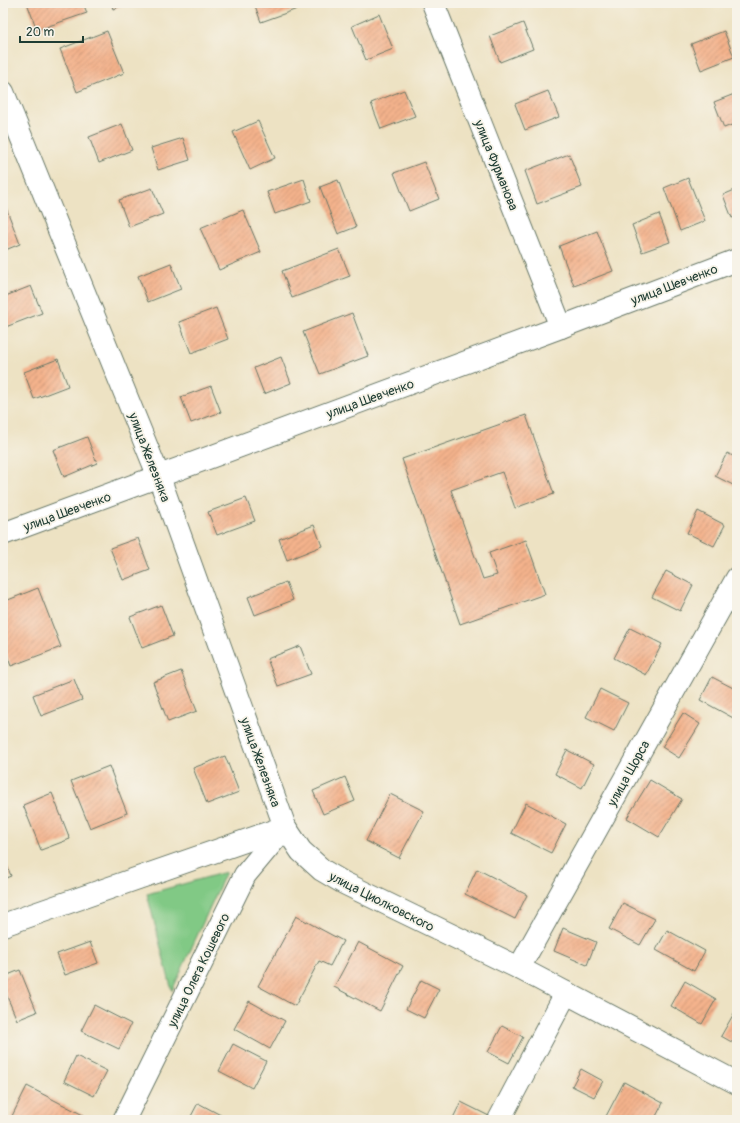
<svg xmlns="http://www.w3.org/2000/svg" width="740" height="1123" viewBox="0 0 740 1123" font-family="Pangolin,sans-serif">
	<defs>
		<pattern id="building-hatch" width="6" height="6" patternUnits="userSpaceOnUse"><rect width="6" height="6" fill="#f4b28c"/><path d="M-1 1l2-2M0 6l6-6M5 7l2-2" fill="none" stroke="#c59273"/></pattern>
	</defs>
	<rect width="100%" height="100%" fill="#f7f3e8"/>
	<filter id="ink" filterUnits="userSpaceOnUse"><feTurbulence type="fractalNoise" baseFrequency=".025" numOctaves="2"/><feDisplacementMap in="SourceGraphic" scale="8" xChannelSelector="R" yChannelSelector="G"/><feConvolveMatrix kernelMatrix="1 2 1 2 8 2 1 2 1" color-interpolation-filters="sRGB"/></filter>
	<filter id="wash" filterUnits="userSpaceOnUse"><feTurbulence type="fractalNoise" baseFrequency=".012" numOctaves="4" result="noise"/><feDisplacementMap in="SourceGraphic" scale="16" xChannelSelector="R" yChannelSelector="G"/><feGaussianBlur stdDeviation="0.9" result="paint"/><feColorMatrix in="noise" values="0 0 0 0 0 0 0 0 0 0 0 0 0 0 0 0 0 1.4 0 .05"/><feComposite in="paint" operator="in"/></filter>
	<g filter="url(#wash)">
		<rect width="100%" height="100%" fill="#ede2c3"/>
		<!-- grass -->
		<path fill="#81c985" stroke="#50835c" d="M226,872L172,991L147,894Z"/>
		<g id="blocks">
			<!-- building -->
			<g fill="url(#building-hatch)">
				<path d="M27,3H83L87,13L37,30Z"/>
				<path d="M111,3H128L113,9Z"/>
				<path d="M254,3H298L300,8L261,22Z"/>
				<path d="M379,14L393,49L366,60L352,26Z"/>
				<path d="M523,23L533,49L500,62L490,36Z"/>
				<path d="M107,31L124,73L77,92L60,49Z"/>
				<path d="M724,31L734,57L701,70L691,44Z"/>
				<path d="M404,90L415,116L381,129L371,103Z"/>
				<path d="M548,91L559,117L525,130L515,104Z"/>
				<path d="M737,93V123L724,128L714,102Z"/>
				<path d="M258,121L275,158L250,170L233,132Z"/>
				<path d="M122,124L132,150L99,163L89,137Z"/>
				<path d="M183,138L190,160L158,170L151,148Z"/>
				<path d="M569,154L582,187L537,204L525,171Z"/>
				<path d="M424,162L439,199L409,211L394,173Z"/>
				<path d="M688,178L705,221L680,231L664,188Z"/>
				<path d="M304,179L311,201L275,214L267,192Z"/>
				<path d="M338,180L356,227L338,234L320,187Z"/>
				<path d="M152,188L163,214L129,227L119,200Z"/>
				<path d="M737,189V216L732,218L723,195Z"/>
				<path d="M3,200L20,244L3,251Z"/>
				<path d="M243,210L261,252L219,270L200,228Z"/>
				<path d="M659,214L670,242L642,252L632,225Z"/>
				<path d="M597,231L613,271L574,286L559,246Z"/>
				<path d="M339,249L350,276L292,298L282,271Z"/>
				<path d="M171,263L181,289L148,302L138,276Z"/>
				<path d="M31,286L42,313L3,328V297Z"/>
				<path d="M216,308L228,339L191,353L179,322Z"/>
				<path d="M352,313L368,356L320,374L303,332Z"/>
				<path d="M281,357L291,383L264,394L254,368Z"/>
				<path d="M58,359L68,386L34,399L24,372Z"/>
				<path d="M211,386L221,412L191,423L181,397Z"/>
				<path d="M526,415L554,494L515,508L502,472L451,490L483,579L497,575L489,553L526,540L545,594L460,624L402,459Z"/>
				<path d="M87,437L97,463L64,477L53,450Z"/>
				<path d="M727,453L737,458V487L715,476Z"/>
				<path d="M246,498L255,521L217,535L208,512Z"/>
				<path d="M698,511L725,525L714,546L687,533Z"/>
				<path d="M314,525L322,546L287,560L279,539Z"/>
				<path d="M138,538L150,570L123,580L110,548Z"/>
				<path d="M666,571L693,585L680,611L652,597Z"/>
				<path d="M286,582L293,600L255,615L248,597Z"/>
				<path d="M38,588L61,647L11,666L3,645V602Z"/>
				<path d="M161,605L173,636L142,648L130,617Z"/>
				<path d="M630,628L662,644L646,675L614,658Z"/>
				<path d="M300,646L311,674L278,686L267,659Z"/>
				<path d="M181,671L197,711L168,722L153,682Z"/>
				<path d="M712,677L737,690V720L700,700Z"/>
				<path d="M74,679L82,700L41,716L33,695Z"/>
				<path d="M600,689L628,703L614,731L586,717Z"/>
				<path d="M683,713L700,724L679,758L662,747Z"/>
				<path d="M567,750L594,764L582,788L555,774Z"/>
				<path d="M225,756L239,792L207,804L193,768Z"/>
				<path d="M109,766L127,813L90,828L71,781Z"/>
				<path d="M345,777L355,801L323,814L313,791Z"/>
				<path d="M650,780L682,799L659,837L627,818Z"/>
				<path d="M52,793L70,839L41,850L23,805Z"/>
				<path d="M390,794L424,811L399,858L366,841Z"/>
				<path d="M526,803L566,824L551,853L511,833Z"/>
				<path d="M3,855L11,876L3,879Z"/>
				<path d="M477,869L527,895L515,919L465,894Z"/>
				<path d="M623,903L655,919L640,945L609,929Z"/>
				<path d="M296,916L343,941L330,966L319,961L295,1006L258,986Z"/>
				<path d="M563,928L596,942L587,965L554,951Z"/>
				<path d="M667,930L705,951L694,971L656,950Z"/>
				<path d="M90,942L98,963L65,975L57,954Z"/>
				<path d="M358,942L403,966L380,1011L334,987Z"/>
				<path d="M20,970L37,1012L17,1020L3,987V977Z"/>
				<path d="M421,980L439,989L424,1018L406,1009Z"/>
				<path d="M685,981L716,999L702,1024L671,1006Z"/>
				<path d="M249,1001L285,1021L270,1049L234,1029Z"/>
				<path d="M94,1005L131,1024L119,1049L81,1031Z"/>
				<path d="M737,1008V1045L721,1036Z"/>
				<path d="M502,1026L523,1037L509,1063L488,1052Z"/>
				<path d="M233,1044L266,1061L252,1088L219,1071Z"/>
				<path d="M76,1056L107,1071L94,1096L64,1081Z"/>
				<path d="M581,1069L603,1081L594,1097L572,1086Z"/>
				<path d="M624,1082L663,1103L654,1120H604Z"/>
				<path d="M27,1086L83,1115L80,1120H10Z"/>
				<path d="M461,1102L497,1120H452Z"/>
				<path d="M198,1103L230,1120H189Z"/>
			</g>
		</g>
	</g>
	<g filter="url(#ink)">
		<use href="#blocks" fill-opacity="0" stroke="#677766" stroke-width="1"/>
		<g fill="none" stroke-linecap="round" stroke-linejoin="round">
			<!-- street casing -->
			<g stroke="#677766" stroke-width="24">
				<g id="street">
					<path d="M433,3L561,327"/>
					<path d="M3,92L159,477L285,827L301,851L322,870L344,883L519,968L737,1083"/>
					<path d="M3,534L561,327L737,260"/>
					<path d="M3,925L285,827"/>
					<path d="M519,968L737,578"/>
					<path d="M124,1120L245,875L285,827"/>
					<path d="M499,1120L566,993"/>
				</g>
			</g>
			<!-- street -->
			<use href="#street" stroke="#fff" stroke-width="22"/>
		</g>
	</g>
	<g text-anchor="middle" stroke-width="3.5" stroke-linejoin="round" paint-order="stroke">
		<!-- street labels -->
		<g font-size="13" fill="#1f3d34" stroke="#f7f3e8">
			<text transform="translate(497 165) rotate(68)" y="5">улица Фурманова</text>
			<text transform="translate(674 284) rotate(-21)" y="5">улица Шевченко</text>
			<text transform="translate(370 398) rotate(-20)" y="5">улица Шевченко</text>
			<text transform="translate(150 457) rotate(69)" y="5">улица Железняка</text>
			<text transform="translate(67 511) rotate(-20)" y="5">улица Шевченко</text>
			<text transform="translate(261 762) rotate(70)" y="5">улица Железняка</text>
			<text transform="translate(628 773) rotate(-61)" y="5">улица Щорса</text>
			<text transform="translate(382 901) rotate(27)" y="5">улица Циолковского</text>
			<text transform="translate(198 970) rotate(-64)" y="5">улица Олега Кошевого</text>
		</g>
	</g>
	<!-- margin -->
	<rect width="740" height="1123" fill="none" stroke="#f7f3e8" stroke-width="16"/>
	<!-- scale -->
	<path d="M20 36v6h63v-6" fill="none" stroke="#1f3d34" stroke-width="2"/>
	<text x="26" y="36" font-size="12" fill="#1f3d34" stroke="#f7f3e8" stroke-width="3" paint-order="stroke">20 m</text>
</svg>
